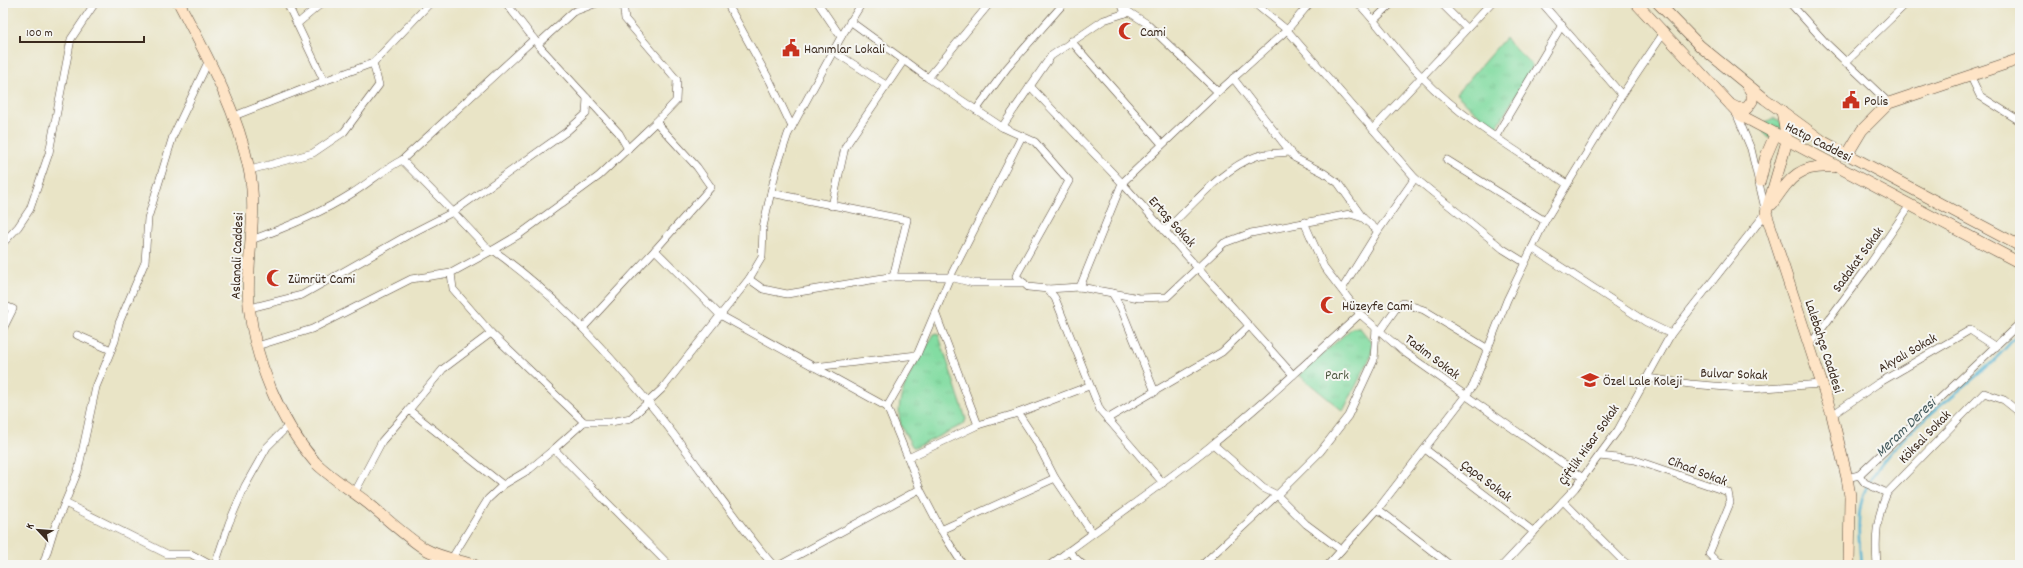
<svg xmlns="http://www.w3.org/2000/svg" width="2023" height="568" viewBox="0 0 2023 568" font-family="Dekko,sans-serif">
	<defs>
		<pattern id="park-tufts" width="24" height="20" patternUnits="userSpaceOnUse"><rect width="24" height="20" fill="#83dca2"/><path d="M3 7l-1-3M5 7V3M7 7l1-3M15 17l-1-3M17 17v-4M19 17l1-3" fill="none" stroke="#72bd8b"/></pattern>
	</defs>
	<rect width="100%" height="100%" fill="#f6f6f2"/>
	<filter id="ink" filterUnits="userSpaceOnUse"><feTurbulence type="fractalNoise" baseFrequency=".025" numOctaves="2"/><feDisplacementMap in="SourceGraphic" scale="8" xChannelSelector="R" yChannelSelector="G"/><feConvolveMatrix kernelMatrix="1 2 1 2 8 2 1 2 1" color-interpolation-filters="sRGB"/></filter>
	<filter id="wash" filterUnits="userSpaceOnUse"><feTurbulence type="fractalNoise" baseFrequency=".012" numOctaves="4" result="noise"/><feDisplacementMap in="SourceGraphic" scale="16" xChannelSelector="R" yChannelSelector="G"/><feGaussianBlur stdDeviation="0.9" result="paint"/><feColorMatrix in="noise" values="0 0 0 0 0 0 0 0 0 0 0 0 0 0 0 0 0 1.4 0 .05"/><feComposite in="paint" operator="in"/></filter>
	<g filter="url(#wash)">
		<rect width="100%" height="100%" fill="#e9e4c6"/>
		<!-- green -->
		<path fill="#83dca2" stroke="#5f8360" d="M1773,118L1779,120L1784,129L1769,138L1764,133V123Z"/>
		<!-- park -->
		<g fill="url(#park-tufts)" stroke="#5f8360">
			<path d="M1505,38L1533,66L1497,127L1491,126L1456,94Z"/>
			<path d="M1352,328H1360L1373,344L1370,358L1343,411L1299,375Z"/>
			<path d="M938,333L966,419L964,424L915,448L912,446C908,438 901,429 900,421C894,391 920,359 934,334Z"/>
		</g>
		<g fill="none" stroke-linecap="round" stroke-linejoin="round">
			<!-- stream -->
			<path stroke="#56b5d4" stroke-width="2.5" d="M1861,565C1859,541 1856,515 1864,493C1883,444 1951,400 1989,365C2000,355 2010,343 2020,332"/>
		</g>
	</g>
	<g filter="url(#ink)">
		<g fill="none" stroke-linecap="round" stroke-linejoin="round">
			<!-- street casing -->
			<g stroke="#554637" stroke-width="8">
				<g id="street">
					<path d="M287,3L297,24L322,3"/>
					<path d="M623,3L625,19L677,80L676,101L656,122"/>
					<path d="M727,3L770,81L792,127"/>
					<path d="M818,3L841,37"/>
					<path d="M1121,3L1125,13"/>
					<path d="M1254,3L1287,30L1415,178L1503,249L1524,262"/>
					<path d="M1358,3C1380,26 1399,54 1422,77C1463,120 1517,151 1567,184"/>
					<path d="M1441,3L1466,28"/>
					<path d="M1542,3L1622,95"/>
					<path d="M1792,3L1791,4L1825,42L1889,103"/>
					<path d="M1125,13L1129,3"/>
					<path d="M1374,20L1392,3"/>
					<path d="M850,21L928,78L1002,127L1035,142L1069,181L1016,276L1028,287L1048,289L1080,287L1139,298L1167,297L1224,243L1251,233L1350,214L1363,218L1378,231"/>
					<path d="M1071,41L1162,144"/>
					<path d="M539,43L573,12L597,3"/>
					<path d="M833,51L886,85"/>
					<path d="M1845,63L1907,3"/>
					<path d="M1970,75L1980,96L2020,121"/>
					<path d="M928,78L990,3"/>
					<path d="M1233,78L1295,158L1324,173L1338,183L1363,218"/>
					<path d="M324,81L373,63L430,3"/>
					<path d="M1030,86L1122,183L1293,375"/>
					<path d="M587,98L619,133L628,149"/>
					<path d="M976,110L1007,68L1064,3"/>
					<path d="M234,116L324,81L297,24"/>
					<path d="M1002,127L1051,56L1104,20L1129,12L1146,23L1218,92"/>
					<path d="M1373,129L1491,3"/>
					<path d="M1022,136L950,277L973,283H1024"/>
					<path d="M1496,136L1562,25"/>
					<path d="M402,160L534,39"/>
					<path d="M1447,160L1545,221"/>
					<path d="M250,170L313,153L344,132L379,85L373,63"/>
					<path d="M771,193L907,220L893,277"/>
					<path d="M832,206L845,147L904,60"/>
					<path d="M1304,222L1324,267L1360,314L1404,352L1583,478"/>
					<path d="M1165,231C1192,206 1222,168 1257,156C1267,153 1280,153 1291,152"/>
					<path d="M251,240C285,228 321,213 351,194C369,183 384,169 402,160L453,212L566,132L586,114L587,98L540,47L506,3"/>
					<path d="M3,243L18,227L30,209L49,153L71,39L95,3"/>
					<path d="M1532,248L1646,322L1671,334"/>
					<path d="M493,250L520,234L599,176L656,122L697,167L711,187L655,250"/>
					<path d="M749,279L763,289L787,294L889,277H950L917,355L814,367"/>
					<path d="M1080,287L1122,183L1218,92L1287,30L1310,3"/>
					<path d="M1048,289L1055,298L1100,410L1163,483"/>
					<path d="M1342,289L1378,231L1415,178"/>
					<path d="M1112,293L1121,308L1155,392"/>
					<path d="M3,305L13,309L3,329"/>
					<path d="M250,308L302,295L408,235L453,212L490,251"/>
					<path d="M935,312L978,425"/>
					<path d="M583,328L655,250L720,315L887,407L908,458"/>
					<path d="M1380,331L1397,307L1403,303L1424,310L1488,349"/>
					<path d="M491,333L453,289L451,273L493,250C552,292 602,346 648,402C692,454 728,513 773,565"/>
					<path d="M77,335L111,350"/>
					<path d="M257,346L312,329L411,279L451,273"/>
					<path d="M1809,346L1870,264L1910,205"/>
					<path d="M1647,378L1690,384L1751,389L1821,384"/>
					<path d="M887,407L917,355"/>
					<path d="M409,410L443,369L491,333L584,422"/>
					<path d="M1018,413L1089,386"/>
					<path d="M1832,415L1877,384L1970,330L1996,347"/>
					<path d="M1107,419L1222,352L1249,326"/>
					<path d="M1213,444L1263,488L1277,495L1306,524L1341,550"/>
					<path d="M554,449L669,565"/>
					<path d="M1425,449L1534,532"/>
					<path d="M1599,456L1635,460L1728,492L1730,503L1709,554L1718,563L1727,565"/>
					<path d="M1859,475L2020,323"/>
					<path d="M1847,478L1859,475L1865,483L1887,493L1984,393L2004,400L2020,413"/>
					<path d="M920,489L908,458L978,425L1018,413L1035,439L1055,478"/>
					<path d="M355,492L382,441L409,410L503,485"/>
					<path d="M1563,501L1623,561"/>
					<path d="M65,503L167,554H191L211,565"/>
					<path d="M1378,509L1450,565"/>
					<path d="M941,530L1055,478L1092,533"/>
					<path d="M1068,551L1083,565"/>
					<path d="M452,558L488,499L503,485L530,469L554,449L584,422H611L631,418L662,389L749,279L762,257L763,227L776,170L788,134L841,37L862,3"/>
					<path d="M43,565L54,529L78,471L96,387L115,341L119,323L145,262L148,218L173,136L209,60"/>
					<path d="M215,565L229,523L245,486L267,447L289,425"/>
					<path d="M430,565L442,555"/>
					<path d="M780,565L920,489L944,535L963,565"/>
					<path d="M1050,565C1104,524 1160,487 1213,444C1264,403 1312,358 1360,314"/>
					<path d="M1202,565L1277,495L1320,452L1348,416L1374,360L1376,328"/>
					<path d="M1328,565L1378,509L1473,386L1507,300L1545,221L1622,95L1663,34"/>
					<path d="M1503,565L1575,488L1618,430L1671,334L1766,213L1751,149L1736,113"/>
					<path d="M1619,565L1623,561L1629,565"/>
					<path d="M1877,565C1875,537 1876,519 1887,493"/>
				</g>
			</g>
			<!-- secondary casing -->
			<g stroke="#554637" stroke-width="12">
				<g id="secondary">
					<path d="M179,3C207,56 237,110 249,169C259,214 245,261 249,306C255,360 279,420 315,462C327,475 354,492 369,504C387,519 405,536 425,549C439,557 458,560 474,565"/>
					<path d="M1636,3L1740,115L2020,263"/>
					<path d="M1658,3L1700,46L1765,99L1824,142L2020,246"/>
					<path d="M1731,105L1737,108H1747L1752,101V93L1747,85"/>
					<path d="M1782,111L1787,141L1766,213L1832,415L1847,478L1850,496L1849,565"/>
					<path d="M1847,155L1862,130L1889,103L2020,59"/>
					<path d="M1760,181L1766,156L1775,135"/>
					<path d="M1772,204C1791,177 1798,165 1833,167"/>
				</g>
			</g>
			<!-- street -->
			<use href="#street" stroke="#fff" stroke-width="7"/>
			<!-- secondary -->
			<use href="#secondary" stroke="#fee4c6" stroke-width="11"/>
		</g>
	</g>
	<!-- icons -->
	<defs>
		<g id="mosque-bare" transform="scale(1.38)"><path d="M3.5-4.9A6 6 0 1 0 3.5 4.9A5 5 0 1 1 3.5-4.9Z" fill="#c8321e" stroke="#f6f6f2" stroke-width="2.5" paint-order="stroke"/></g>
		<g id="civic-bare" transform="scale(1.38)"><path d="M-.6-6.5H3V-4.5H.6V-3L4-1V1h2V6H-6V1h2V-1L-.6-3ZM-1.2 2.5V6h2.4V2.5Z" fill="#c8321e" stroke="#f6f6f2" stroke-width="2.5" paint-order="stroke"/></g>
		<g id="school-bare" transform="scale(1.38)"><path d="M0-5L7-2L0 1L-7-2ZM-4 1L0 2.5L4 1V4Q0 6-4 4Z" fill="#c8321e" stroke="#f6f6f2" stroke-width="2.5" paint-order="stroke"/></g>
	</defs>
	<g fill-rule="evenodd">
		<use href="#mosque-bare" x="1127" y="31"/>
		<use href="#civic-bare" x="791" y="48"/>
		<use href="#civic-bare" x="1851" y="100"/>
		<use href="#mosque-bare" x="275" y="278"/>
		<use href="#mosque-bare" x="1329" y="305"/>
		<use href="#school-bare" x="1590" y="380"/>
	</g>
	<g text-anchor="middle" stroke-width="4" stroke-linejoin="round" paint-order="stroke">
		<!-- poi labels -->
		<g font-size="14" fill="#3b2a1e" stroke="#f6f6f2" text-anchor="start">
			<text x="1140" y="36">Cami</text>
			<text x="804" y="53">Hanımlar Lokali</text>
			<text x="1864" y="105">Polis</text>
			<text x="288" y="283">Zümrüt Cami</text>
			<text x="1342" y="310">Hüzeyfe Cami</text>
			<text x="1603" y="385">Özel Lale Koleji</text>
		</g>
		<!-- street labels -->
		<g font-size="14" fill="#3b2a1e" stroke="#f6f6f2">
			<text transform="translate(1819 141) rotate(27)" y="5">Hatıp Caddesi</text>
			<text transform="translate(1173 221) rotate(48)" y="5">Ertaş Sokak</text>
			<text transform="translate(236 256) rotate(-88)" y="5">Aslanali Caddesi</text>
			<text transform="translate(1857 259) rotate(-54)" y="5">Sadakat Sokak</text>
			<text transform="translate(1825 346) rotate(72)" y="5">Lalebahçe Caddesi</text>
			<text transform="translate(1907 352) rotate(-30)" y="5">Akyalı Sokak</text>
			<text transform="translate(1433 356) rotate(37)" y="5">Tadım Sokak</text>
			<text transform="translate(1734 373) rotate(2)" y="5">Bulvar Sokak</text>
			<text transform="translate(1924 436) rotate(-46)" y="5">Köksal Sokak</text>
			<text transform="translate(1588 444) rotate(-55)" y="5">Çiftlik Hisar Sokak</text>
			<text transform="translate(1698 470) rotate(21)" y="5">Cihad Sokak</text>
			<text transform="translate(1487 480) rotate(37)" y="5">Çapa Sokak</text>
		</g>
		<!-- park labels -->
		<g font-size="14" fill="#4d563f" stroke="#f6f6f2">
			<text x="1337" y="379">Park</text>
		</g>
		<!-- water labels -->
		<g font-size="15" font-style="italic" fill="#445b5e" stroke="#f6f6f2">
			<text transform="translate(1905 427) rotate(-44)" y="5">Meram Deresi</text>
		</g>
	</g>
	<!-- margin -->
	<rect width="2023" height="568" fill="none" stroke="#f6f6f2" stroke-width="16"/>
	<!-- north arrow -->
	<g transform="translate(38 530) rotate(296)" stroke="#f6f6f2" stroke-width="3" paint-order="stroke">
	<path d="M0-3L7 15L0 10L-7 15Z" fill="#3b2a1e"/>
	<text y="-6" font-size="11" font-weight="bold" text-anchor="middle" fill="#3b2a1e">K</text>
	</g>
	<!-- scale -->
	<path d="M20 36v6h124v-6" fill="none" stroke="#3b2a1e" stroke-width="2"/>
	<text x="26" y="36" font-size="12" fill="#3b2a1e" stroke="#f6f6f2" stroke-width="3" paint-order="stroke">100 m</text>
</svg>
